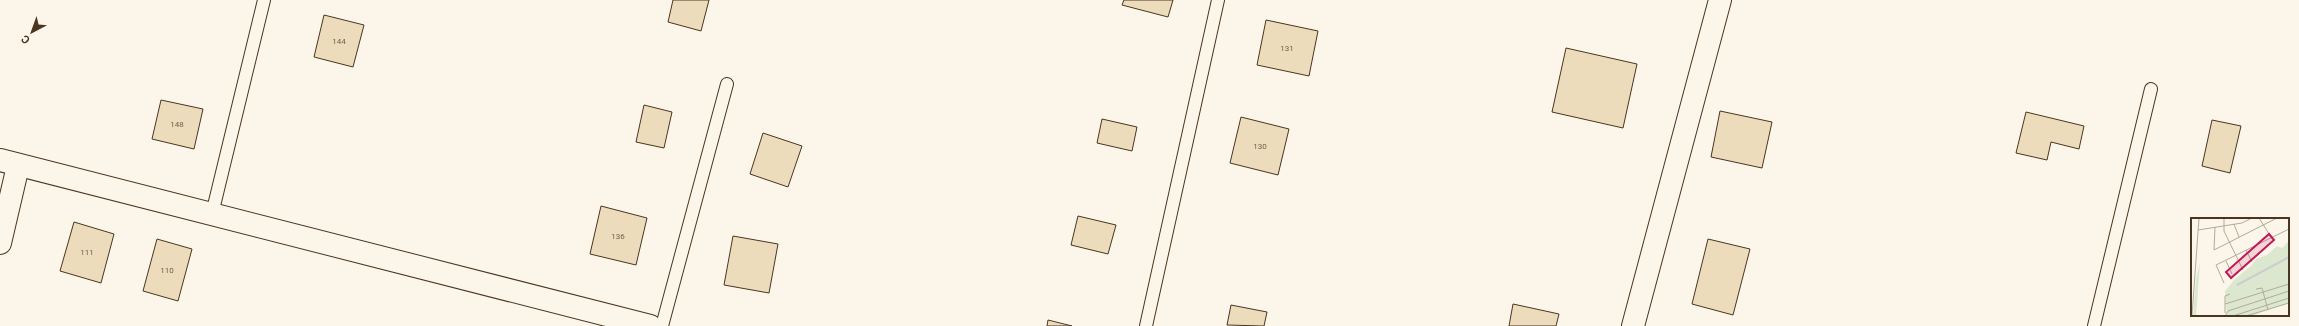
<svg xmlns="http://www.w3.org/2000/svg" width="2299" height="326" viewBox="0 0 2299 326" font-family="Roboto,sans-serif">
	<rect width="100%" height="100%" fill="#fbf6e9"/>
	<!-- building -->
	<g fill="#ecdcbc" stroke="#4a3520">
		<path d="M673,0H709L701,31L668,22Z"/>
		<path d="M1124,0H1173L1168,17L1122,5Z"/>
		<path d="M324,15L364,25L353,67L314,57Z"/>
		<path d="M1266,20L1318,31L1309,76L1257,65Z"/>
		<path d="M1566,48L1637,64L1623,128L1552,112Z"/>
		<path d="M161,100L203,109L194,149L152,139Z"/>
		<path d="M644,105L672,112L664,148L636,142Z"/>
		<path d="M1720,111L1772,122L1762,168L1711,157Z"/>
		<path d="M2026,112L2084,126L2079,149L2051,142L2047,160L2016,153Z"/>
		<path d="M1241,117L1289,129L1278,175L1230,163Z"/>
		<path d="M1102,119L1137,127L1132,151L1097,143Z"/>
		<path d="M2212,120L2241,126L2230,173L2202,166Z"/>
		<path d="M763,133L802,146L788,187L750,174Z"/>
		<path d="M601,206L647,218L636,265L590,254Z"/>
		<path d="M1078,216L1116,225L1108,254L1071,245Z"/>
		<path d="M74,222L114,234L101,283L60,271Z"/>
		<path d="M733,236L778,244L769,293L724,285Z"/>
		<path d="M157,239L192,249L178,301L143,291Z"/>
		<path d="M1708,239L1750,249L1733,315L1692,304Z"/>
		<path d="M1513,304L1559,314L1556,326H1509Z"/>
		<path d="M1231,305L1267,312L1264,326L1227,325Z"/>
		<path d="M1048,320L1072,326H1047Z"/>
	</g>
	<g fill="none" stroke-linecap="round" stroke-linejoin="round">
		<!-- service casing -->
		<g stroke="#4a3520" stroke-width="14">
			<g id="service">
				<path d="M212,214L264,0"/>
				<path d="M662,326L727,84"/>
				<path d="M1146,326L1218,0"/>
				<path d="M2094,326L2151,89"/>
			</g>
		</g>
		<!-- minor casing -->
		<g stroke="#4a3520" stroke-width="24">
			<g id="minor">
				<path d="M0,160L650,326"/>
				<path d="M0,243L18,166"/>
				<path d="M1633,326L1720,0"/>
			</g>
		</g>
		<!-- service -->
		<use href="#service" stroke="#fbf6e9" stroke-width="12"/>
		<!-- minor -->
		<use href="#minor" stroke="#fbf6e9" stroke-width="22"/>
	</g>
	<g text-anchor="middle" stroke-width="3" stroke-linejoin="round" paint-order="stroke">
		<!-- number labels -->
		<g font-size="8" fill="#725f47">
			<text x="339" y="44">144</text>
			<text x="1287" y="51">131</text>
			<text x="177" y="127">148</text>
			<text x="1260" y="149">130</text>
			<text x="618" y="239">136</text>
			<text x="87" y="255">111</text>
			<text x="167" y="273">110</text>
		</g>
	</g>
	<!-- overview -->
	<g transform="translate(2191 218)">
		<rect width="98" height="98" fill="#fbf6e9"/>
		<path d="M98,23V85L63,97L36,98L34,73L44,61L61,47L65,41L76,37L86,28L91,30ZM9,44L5,98H2L5,62Z" fill="#dce7d0"/>
		<path fill="none" stroke="#c9cecd" stroke-width="2" d="M46,67L98,39"/>
		<path fill="none" stroke="#b4a999" stroke-width="1" d="M33,0V13L52,52M68,0L80,19M43,6L48,19M24,9L23,32L86,0M7,12L51,5L61,0M55,32L61,44M35,43L41,56M33,65L25,47L98,11M65,71L71,70L77,92M34,86L98,66M34,95V78L39,76M1,98L8,0M34,98L37,93L98,73M42,98L98,80M55,98L98,85"/>
		<path fill="#c2185b" fill-opacity="0.15" stroke="#c2185b" stroke-width="2" d="M78,16L83,22L40,60L35,54Z"/>
		<rect width="98" height="98" fill="none" stroke="#4a3520" stroke-width="2"/>
	</g>
	<!-- north arrow -->
	<g transform="translate(32 32) rotate(221)" stroke="#fbf6e9" stroke-width="3" paint-order="stroke">
	<path d="M0-3L7 15L0 10L-7 15Z" fill="#4a3520"/>
	<text y="-6" font-size="11" font-weight="bold" text-anchor="middle" fill="#4a3520">С</text>
	</g>
</svg>
